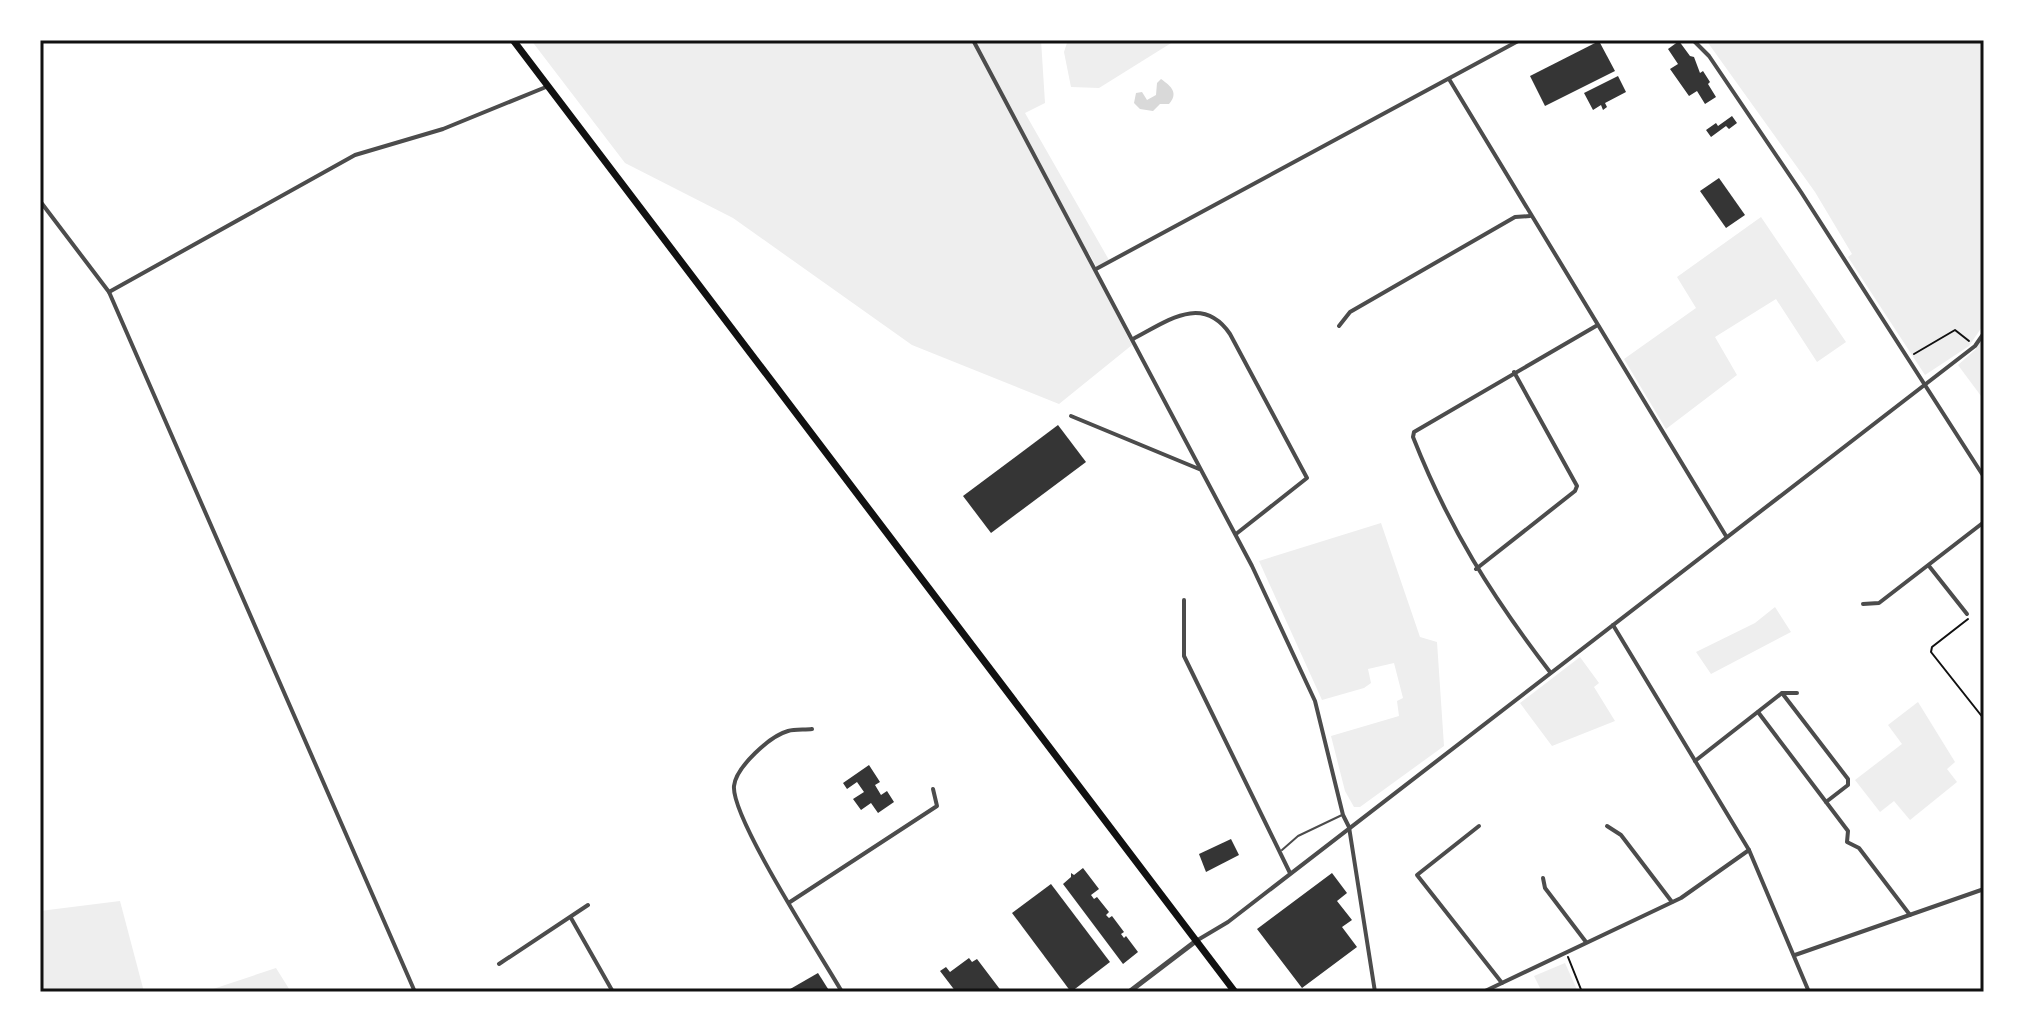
<svg xmlns="http://www.w3.org/2000/svg" width="2024" height="1032" viewBox="0 0 2024 1032" font-family="Montserrat,sans-serif">
	<rect width="100%" height="100%" fill="#fff"/>
	<!-- green -->
	<g fill="#eee">
		<path d="M531,40H1041L1045,103L1025,113L1109,260L1097,268L1089,253L1086,255L1132,345L1059,404L912,345L733,218L625,163Z"/>
		<path d="M1068,40H1176L1099,88L1071,87L1064,52Z"/>
		<path d="M1706,40H1984V324L1969,346L1925,375L1848,257L1852,254L1815,192Z"/>
		<path d="M1761,217L1846,342L1817,362L1776,299L1715,337L1737,375L1666,429L1624,359L1696,308L1677,277Z"/>
		<path d="M1984,337V400L1958,365L1975,350Z"/>
		<path d="M1381,523L1420,637L1437,642L1444,746L1360,807H1354L1345,791L1331,736L1399,716L1397,701L1403,698L1394,663L1368,669L1371,683L1364,688L1322,700L1259,561Z"/>
		<path d="M1775,607L1791,632L1711,674L1696,652L1755,623Z"/>
		<path d="M1580,657L1599,683L1594,687L1615,721L1552,746L1520,703Z"/>
		<path d="M1918,702L1955,762L1947,769L1957,782L1910,820L1894,801L1880,812L1855,780L1902,744L1888,725Z"/>
		<path d="M120,901L144,992H40V911Z"/>
		<path d="M1565,963L1578,992H1542L1534,976Z"/>
		<path d="M276,968L291,992H204Z"/>
	</g>
	<!-- water -->
	<path fill="#d9d9d9" d="M1161,79C1171,86 1179,93 1169,104H1160L1153,111L1140,109L1134,103L1136,93L1142,92L1147,100L1156,95L1157,83Z"/>
	<!-- building -->
	<g fill="#353535">
		<path d="M1599,41L1615,71L1545,106L1530,76Z"/>
		<path d="M1679,41L1690,56L1694,57L1700,73L1703,71L1710,82L1708,84L1716,97L1705,104L1697,91L1689,96L1670,69L1678,64L1668,49Z"/>
		<path d="M1618,76L1626,92L1605,103L1607,107L1603,110L1601,105L1593,110L1584,93Z"/>
		<path d="M1732,116L1737,123L1729,129L1726,126L1711,137L1706,130L1716,123L1718,126Z"/>
		<path d="M1719,178L1745,215L1726,228L1700,191Z"/>
		<path d="M1058,425L1086,462L991,533L963,496Z"/>
		<path d="M869,765L880,782L875,785L881,795L887,791L894,802L878,813L871,803L861,810L853,799L864,792L857,782L847,789L843,783Z"/>
		<path d="M1231,839L1239,855L1206,872L1199,854Z"/>
		<path d="M1083,868L1099,889L1091,895L1094,899L1097,897L1109,912L1106,915L1109,918L1112,916L1124,932L1121,934L1124,938L1126,936L1138,952L1123,964L1063,884L1071,877V873L1074,875Z"/>
		<path d="M1332,873L1347,893L1337,901L1352,920L1342,927L1357,947L1302,988L1257,929Z"/>
		<path d="M1051,884L1110,962L1071,992L1012,913Z"/>
		<path d="M969,958L972,962L977,959L1002,992H956L940,971L946,967L950,972Z"/>
		<path d="M818,973L830,992H785Z"/>
	</g>
	<g fill="none" stroke-linecap="round" stroke-linejoin="round">
		<!-- path -->
		<g stroke="#111" stroke-width="2">
			<path d="M1914,354L1955,330L1969,341"/>
			<path d="M1968,619L1932,647L1931,652L1984,719"/>
			<path d="M1568,957L1582,992"/>
		</g>
		<!-- service -->
		<path stroke="#4c4c4c" stroke-width="2" d="M1282,850L1298,836L1342,815"/>
		<!-- minor -->
		<g stroke="#4c4c4c" stroke-width="4">
			<path d="M973,40L1252,566L1315,701L1343,815L1349,827L1375,992"/>
			<path d="M1693,40L1709,56L1801,192L1984,477"/>
			<path d="M1449,79L1726,536"/>
			<path d="M40,201L109,292L415,992"/>
			<path d="M1096,269L1520,40"/>
			<path d="M109,292L355,155L443,129L546,87"/>
			<path d="M1339,326L1350,312L1515,217L1530,216"/>
			<path d="M1133,339C1166,322 1202,293 1230,334L1307,478L1236,534"/>
			<path d="M1071,416L1199,469"/>
			<path d="M1929,566L1967,614"/>
			<path d="M1476,569L1575,491L1577,486L1514,372"/>
			<path d="M1184,600V656L1290,873"/>
			<path d="M1863,604L1879,603L1984,522"/>
			<path d="M1613,625L1749,850L1809,992"/>
			<path d="M1550,672C1491,595 1449,528 1413,437L1414,432L1596,326"/>
			<path d="M1782,693L1848,779V785L1826,802"/>
			<path d="M1758,712L1848,831L1847,842L1859,848L1910,915"/>
			<path d="M812,729C805,730 795,729 788,731C770,736 736,767 734,786C731,818 822,957 842,992"/>
			<path d="M1695,761L1782,693H1797"/>
			<path d="M1479,826L1417,875L1502,983"/>
			<path d="M1607,826L1621,835L1672,902"/>
			<path d="M1543,878L1545,888L1586,942"/>
			<path d="M790,902L937,806L933,789"/>
			<path d="M571,918L613,992"/>
			<path d="M1196,941L1228,922L1975,346L1984,333"/>
			<path d="M1795,955L1984,889"/>
			<path d="M499,964L588,905"/>
			<path d="M1483,992L1681,898L1749,850"/>
		</g>
		<!-- tertiary -->
		<path stroke="#4c4c4c" stroke-width="5" d="M1129,992L1196,941"/>
		<!-- primary -->
		<path stroke="#111" stroke-width="7" d="M513,40L1235,992"/>
	</g>
	<!-- border -->
	<rect width="2024" height="1032" fill="none" stroke="#ffffff" stroke-width="84"/>
	<rect x="42" y="42" width="1940" height="948" fill="none" stroke="#111" stroke-width="3"/>
</svg>
